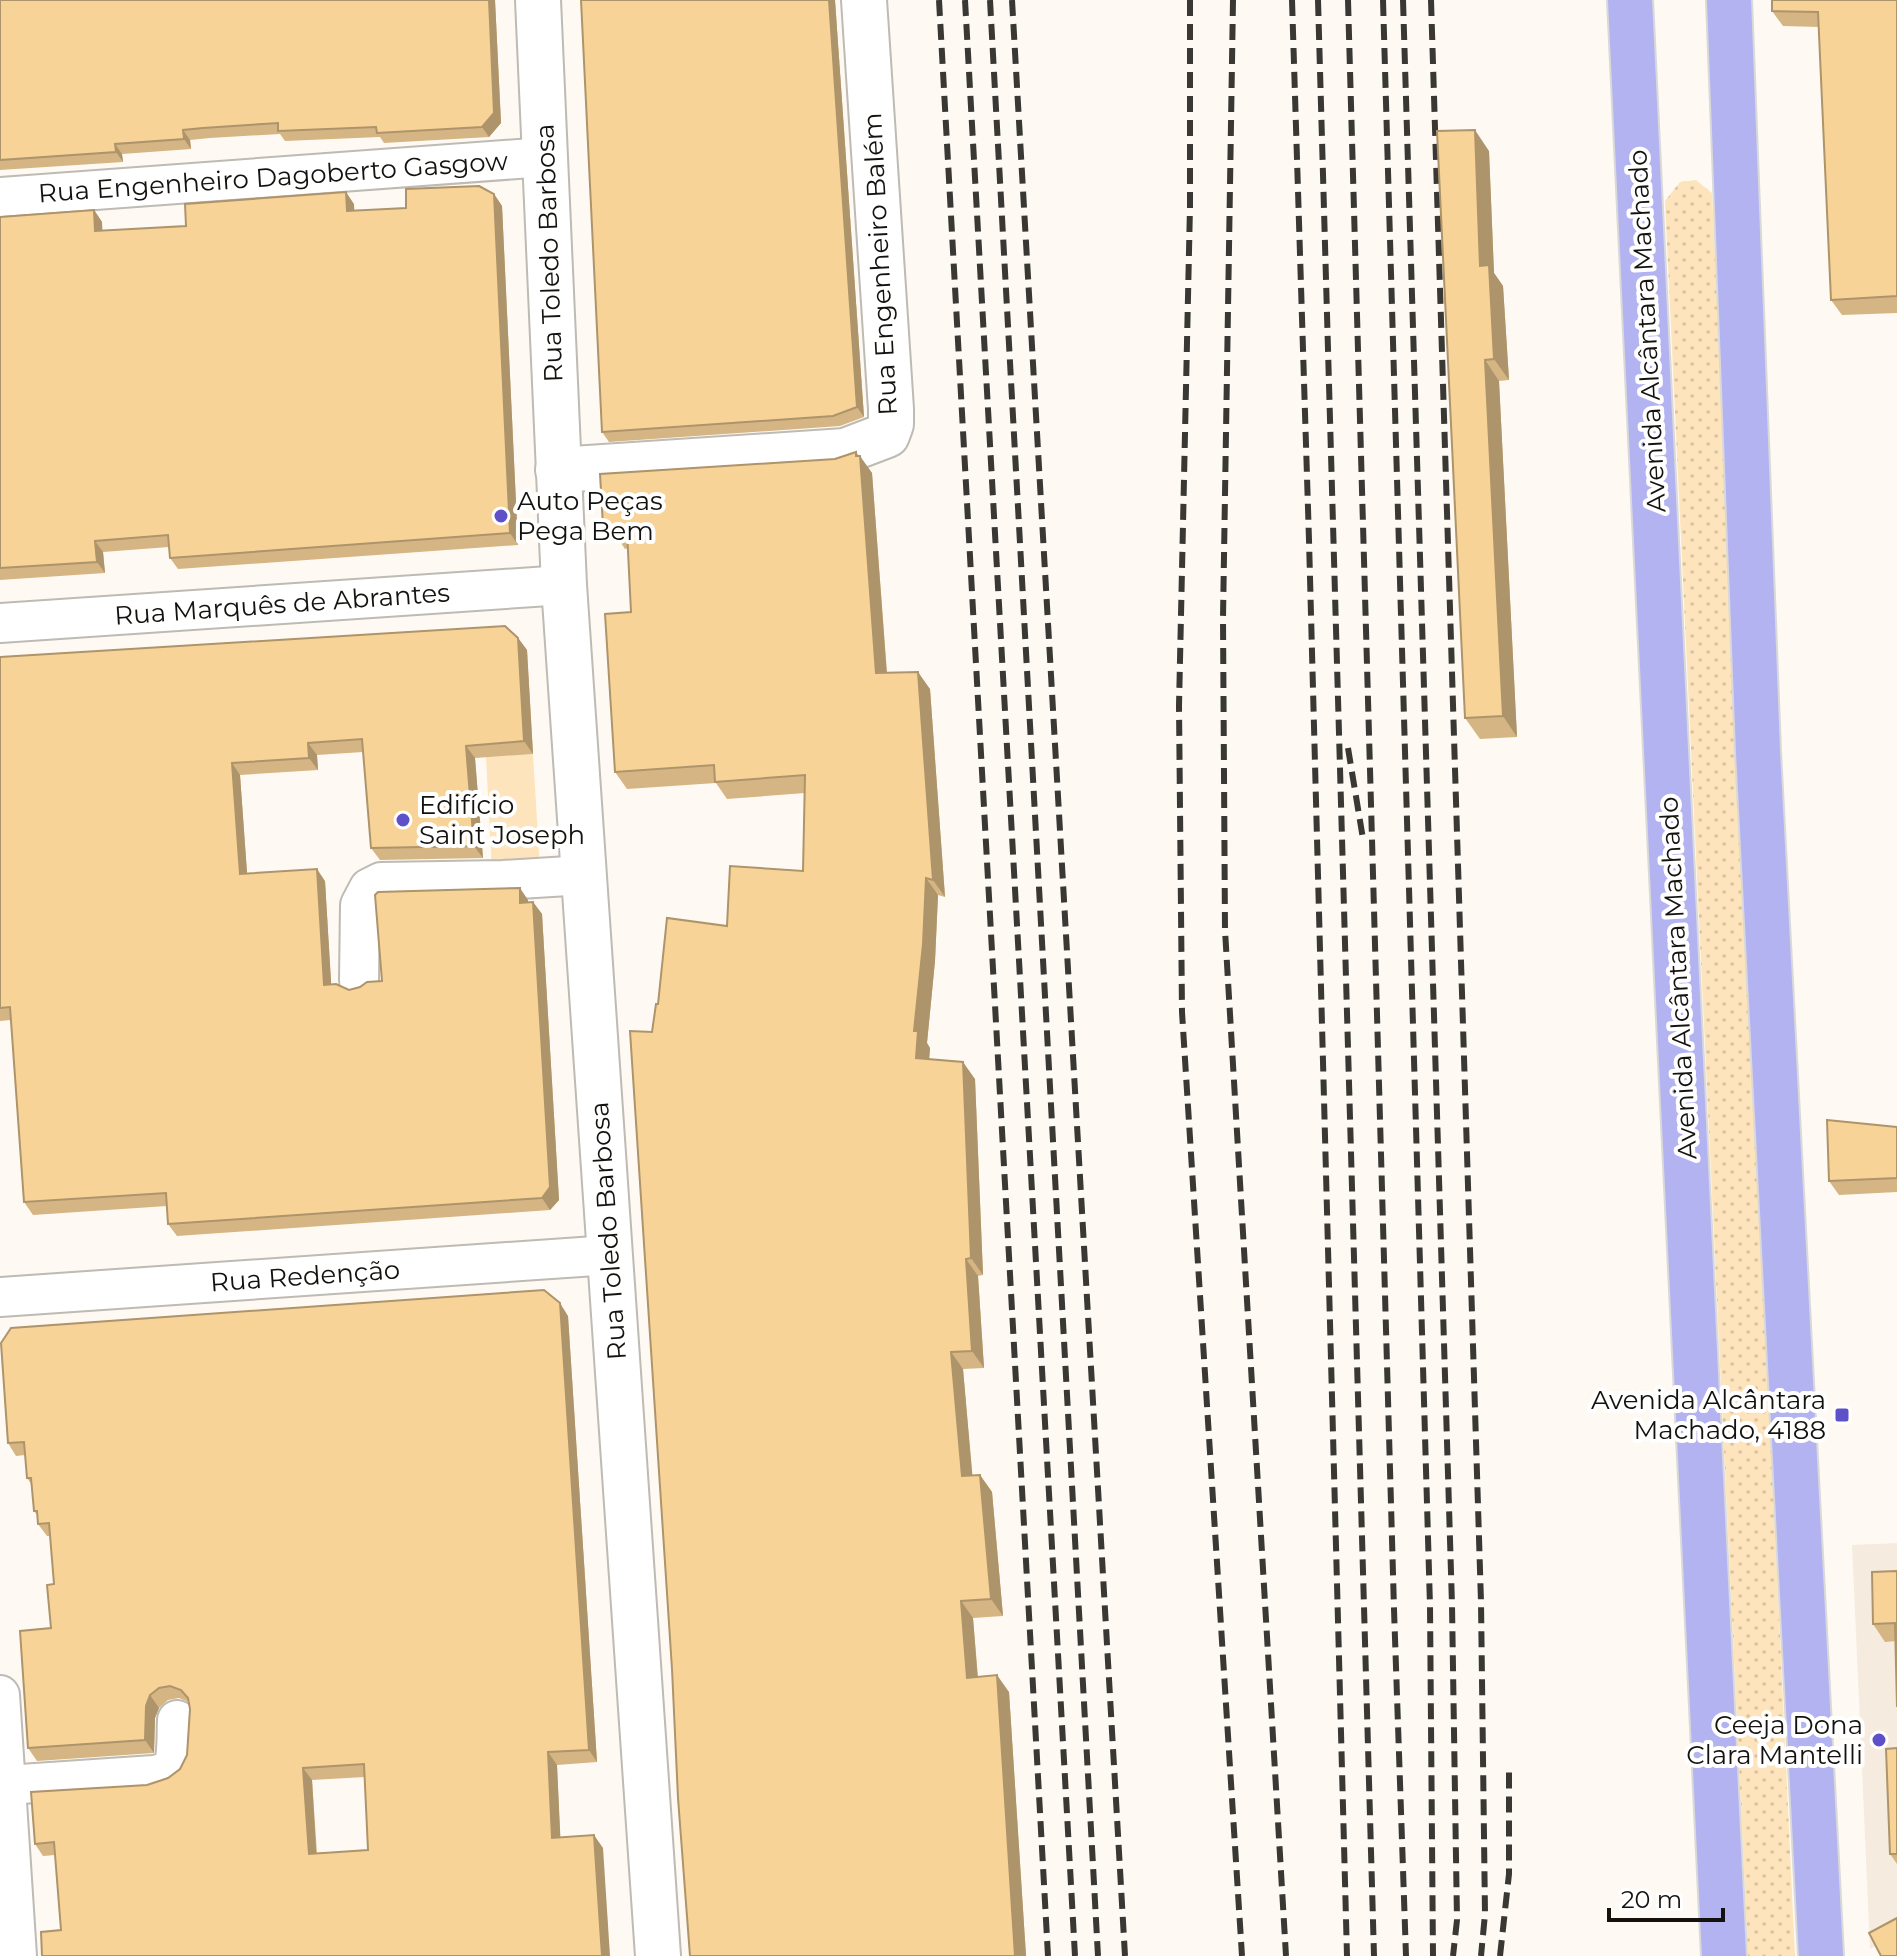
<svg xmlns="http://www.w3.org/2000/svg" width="1897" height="1956" viewBox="0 0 1897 1956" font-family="Montserrat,sans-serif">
	<defs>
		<pattern id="grass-dots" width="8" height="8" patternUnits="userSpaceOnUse" patternTransform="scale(2)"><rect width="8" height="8" fill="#fee4bc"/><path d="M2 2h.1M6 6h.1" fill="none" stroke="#d9c3a0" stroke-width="1.8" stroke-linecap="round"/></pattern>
	</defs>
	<rect width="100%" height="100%" fill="#fefaf3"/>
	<!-- built -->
	<path fill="#f5ecdf" d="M1897,1543V1934L1870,1949L1852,1545Z"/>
	<!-- grass -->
	<path fill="url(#grass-dots)" d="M1696,180L1712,193L1795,1956H1748L1665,201L1680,182Z"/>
	<!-- garden -->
	<path fill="#fee4bc" d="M533,754L540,869L492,872L486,757Z"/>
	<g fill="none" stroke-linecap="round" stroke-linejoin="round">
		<!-- minor casing -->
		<g stroke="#bebab4" stroke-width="42">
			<g id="minor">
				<path d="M0,197L545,157"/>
				<path d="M0,623L564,585"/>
				<path d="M359,980L360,905L369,888L381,882L503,880L584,875"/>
				<path d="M0,1297L610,1255"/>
				<path d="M0,1695L17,1956"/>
				<path d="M6,1785L154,1775C160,1774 168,1772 172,1767C178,1756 176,1733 177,1720"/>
			</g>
		</g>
		<!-- tertiary casing -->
		<g stroke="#bebab4" stroke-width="48">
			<g id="tertiary">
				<path d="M538,0L564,585L658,1956"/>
				<path d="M558,470L845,451L887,435L891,424V409L864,0"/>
			</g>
		</g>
		<!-- trunk casing -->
		<g stroke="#d9d9d9" stroke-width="48">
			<g id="trunk">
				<path d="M1630,0L1724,1956"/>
				<path d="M1729,0L1758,752L1821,1956"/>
			</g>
		</g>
		<!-- minor -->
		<use href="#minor" stroke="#fff" stroke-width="38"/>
		<!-- tertiary -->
		<use href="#tertiary" stroke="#fff" stroke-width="44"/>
		<!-- trunk -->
		<use href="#trunk" stroke="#b2b3f0" stroke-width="44"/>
		<!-- rail -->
		<g stroke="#393834" stroke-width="6" stroke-dasharray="16 8" stroke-linecap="butt">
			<path d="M939,0L1048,1956"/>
			<path d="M965,0L1075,1956"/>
			<path d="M990,0L1098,1956"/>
			<path d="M1012,0L1125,1956"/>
			<path d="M1190,0V206L1179,706L1182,1012L1242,1956"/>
			<path d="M1233,0L1223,618L1225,930L1286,1956"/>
			<path d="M1292,0L1309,540L1347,1956"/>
			<path d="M1318,0L1374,1956"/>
			<path d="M1348,0L1394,1609L1406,1956"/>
			<path d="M1383,0L1430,1606L1433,1956"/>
			<path d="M1403,0L1452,1605L1457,1920L1453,1956"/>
			<path d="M1431,0L1481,1602L1485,1914L1481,1956"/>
			<path d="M1348,748L1363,839"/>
			<path d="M1500,1956L1509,1874V1768"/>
		</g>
	</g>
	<!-- wall -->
	<g fill="#d5b583" fill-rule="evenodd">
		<path d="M0,0H495L501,123L489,137L384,143L380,137L285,141L280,134L210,138L190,140L191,149L122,154L123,162L0,170Z"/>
		<path d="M581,0H835L864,417L840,426L609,442L602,432Z"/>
		<path d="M1897,0V313L1842,315L1831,300L1819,27L1783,26L1772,11Z"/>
		<path d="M1489,151L1494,273L1503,286L1509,380L1499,381L1517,737L1480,739L1465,718Z"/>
		<path d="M494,194L502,206L518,545L178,569L170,558L169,547L103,552L105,573L0,580V217L94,210L102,222V231L186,226L354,204V211L406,208Z"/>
		<path d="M856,452L872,473L887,673L930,689L945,897L938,895L935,961L927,1043L930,1048L929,1059L975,1079L983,1275L978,1276L984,1368L963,1369L972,1475H980L992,1492L1003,1616L973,1618L978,1677L1009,1692L1026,1956H690L652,1032L658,1004L727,926L803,871L805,793L727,799L716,783L627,789L615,772L631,612L628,548L625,549L621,543H615L603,526Z"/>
		<path d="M518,638L527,650L533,754L475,758L483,858L380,860L371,848L363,752L317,755L318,770L240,775L247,874L325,881L331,984L349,990L382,981L528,900V903L533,902L542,914L559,1200L550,1210L177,1236L168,1224L167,1206L33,1215L24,1202L11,1020L0,1021V657Z"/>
		<path d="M1897,1127V1192L1839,1195L1829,1181Z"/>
		<path d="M568,1316L597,1762L557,1765L560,1837L603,1848L61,1930L55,1855L43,1856L35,1844L147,1785L168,1778L180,1769L187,1755L190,1709L189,1702L179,1698L168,1700L159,1708L155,1718L154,1753L37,1761L28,1748L51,1628L54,1584L50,1536H47L38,1524V1516L34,1511L32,1485L27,1478L25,1455L16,1456L8,1443ZM365,1777L368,1850L317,1853L312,1780Z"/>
		<path d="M1897,1571L1896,1641L1885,1642L1873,1624Z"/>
		<path d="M1897,1748V1864L1890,1854Z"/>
	</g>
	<!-- shaded-wall -->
	<g fill="#ae946a">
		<path d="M489,0H495L501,123L489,137L482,127Z"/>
		<path d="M829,0H835L864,417L857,407Z"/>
		<path d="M183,130L190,140L191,149L184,139Z"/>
		<path d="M1475,130L1489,151L1494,273L1503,286L1509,380L1494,359L1480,266Z"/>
		<path d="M115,144L122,154L123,162L116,152Z"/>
		<path d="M346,192L354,204L355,223L347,211Z"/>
		<path d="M494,194L502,206L518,545L510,533Z"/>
		<path d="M94,210L102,222L103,243L95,231Z"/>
		<path d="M1485,360L1499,381L1517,737L1503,716Z"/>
		<path d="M856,452L860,459V456L872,473L888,690L876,673Z"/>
		<path d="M95,541L103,552L105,573L97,562Z"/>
		<path d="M518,638L527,650L533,754L524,741Z"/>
		<path d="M918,672L930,689L945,897L933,880Z"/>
		<path d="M308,743L317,755L318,770L309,758Z"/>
		<path d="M466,746L475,758L483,858L474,846Z"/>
		<path d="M232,763L240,775L248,886L240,874Z"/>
		<path d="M317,869L325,881L332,997L324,985Z"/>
		<path d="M926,878L938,895L935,961L927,1043L930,1048L928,1075L916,1058L914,1031Z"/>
		<path d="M520,888L528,900L529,915L520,903Z"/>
		<path d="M533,902L542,914L559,1200L550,1210L542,1198Z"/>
		<path d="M963,1062L975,1079L983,1275L971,1258Z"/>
		<path d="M966,1259L978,1276L984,1368L972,1351Z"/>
		<path d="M560,1303L568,1316L597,1762L589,1750Z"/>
		<path d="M951,1352L963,1369L974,1493L962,1476Z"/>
		<path d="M980,1475L992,1492L1003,1616L991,1599Z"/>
		<path d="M961,1601L973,1618L979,1695L967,1678Z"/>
		<path d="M997,1675L1009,1692L1026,1956H1015Z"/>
		<path d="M150,1695L159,1708L155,1718L154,1753L145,1740L146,1706Z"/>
		<path d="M548,1752L557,1765L561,1850L552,1838Z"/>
		<path d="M303,1768L312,1780L317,1866L309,1854Z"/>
		<path d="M594,1835L603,1848L610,1956H602Z"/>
	</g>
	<!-- building -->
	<g fill="#f8d398" stroke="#ae946a" stroke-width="2" fill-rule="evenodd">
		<path d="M0,0H489L494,113L482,127L377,133L376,127L278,131V123L203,128L183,130L184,139L115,144L116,152L0,160Z"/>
		<path d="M581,0H829L857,407L833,416L602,432Z"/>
		<path d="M1772,0H1897V296L1831,300L1818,12L1772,11Z"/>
		<path d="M1475,130L1480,266L1489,265L1494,359L1485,360L1503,716L1465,718L1437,131Z"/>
		<path d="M479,186L494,194L510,533L170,558L168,535L95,541L97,562L0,568V217L94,210L95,231L186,226L185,204L346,192L347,211L406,208V189Z"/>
		<path d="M856,452V456H860L876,673L918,672L933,880L926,878L923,944L914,1031H918L916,1058L963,1062L971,1258L966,1259L972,1351L951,1352L962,1476L980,1475L991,1599L961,1601L967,1678L997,1675L1015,1956H690L678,1798L672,1669L630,1031L652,1032L656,1004H658L667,918L727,926L730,866L803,871L805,775L715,782L714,765L615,772L605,614L631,612L627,531H613V526H603L600,474L835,459Z"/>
		<path d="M505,626L518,638L524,741L466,746L474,846L371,848L362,739L308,743L309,758L232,763L240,874L317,869L324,985L336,984L349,990L360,987L367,982L382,981L375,895L378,892L520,888V903L533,902L550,1187L542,1198L168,1224L166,1193L24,1202L10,1007L0,1008V657Z"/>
		<path d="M1827,1120L1897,1127V1178L1829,1181Z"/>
		<path d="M544,1290L560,1303L589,1750L548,1752L552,1838L594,1835L602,1956H42L41,1932L61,1930L54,1842L35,1844L31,1792L147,1785L168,1778L180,1769L187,1755L190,1709L188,1698L181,1690L170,1686L159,1688L150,1695L146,1706L145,1740L28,1748L20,1631L51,1628L47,1585L54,1584L49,1523L38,1524L37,1511H34L31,1478H27L24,1442L8,1443L1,1343L11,1328ZM364,1764L368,1850L309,1854L303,1768Z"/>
		<path d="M1897,1571V1707L1895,1623L1873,1624L1872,1572Z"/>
		<path d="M1897,1748V1854H1890L1886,1749Z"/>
		<path d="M1897,1918V1956H1881L1869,1933Z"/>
	</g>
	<!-- markers -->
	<g fill="#5d50c8" stroke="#fff" stroke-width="3">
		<circle cx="501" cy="516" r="8"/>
		<circle cx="403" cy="820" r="8"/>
		<rect x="1834" y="1407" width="16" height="16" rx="4"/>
		<circle cx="1879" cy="1740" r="8"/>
	</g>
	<g text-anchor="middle" stroke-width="8" stroke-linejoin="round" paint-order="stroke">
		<!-- street labels -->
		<g font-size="26" fill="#13120f" stroke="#fff">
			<text transform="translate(273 177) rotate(-4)" y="9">Rua Engenheiro Dagoberto Gasgow</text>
			<text transform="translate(549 253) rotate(-92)" y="9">Rua Toledo Barbosa</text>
			<text transform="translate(880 264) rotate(-93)" y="9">Rua Engenheiro Balém</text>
			<text transform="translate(1647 331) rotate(-93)" y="9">Avenida Alcântara Machado</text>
			<text transform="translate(282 604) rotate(-4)" y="9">Rua Marquês de Abrantes</text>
			<text transform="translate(1678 978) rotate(-93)" y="9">Avenida Alcântara Machado</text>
			<text transform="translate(608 1231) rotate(-94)" y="9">Rua Toledo Barbosa</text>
			<text transform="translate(305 1276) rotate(-4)" y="9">Rua Redenção</text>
		</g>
		<!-- poi labels -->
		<g font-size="26" fill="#13120f" stroke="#fff" text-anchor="start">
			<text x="517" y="510">Auto Peças<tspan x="517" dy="30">Pega Bem</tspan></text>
			<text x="419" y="814">Edifício<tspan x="419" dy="30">Saint Joseph</tspan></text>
			<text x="1826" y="1409" text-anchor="end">Avenida Alcântara<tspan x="1826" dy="30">Machado, 4188</tspan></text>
			<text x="1863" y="1734" text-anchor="end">Ceeja Dona<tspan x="1863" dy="30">Clara Mantelli</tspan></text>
		</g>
	</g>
	<!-- scale -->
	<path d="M1609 1908v12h114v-12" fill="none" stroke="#13120f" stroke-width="4"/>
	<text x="1621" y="1908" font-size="24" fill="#13120f" stroke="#ffffff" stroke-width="6" paint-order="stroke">20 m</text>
</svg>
